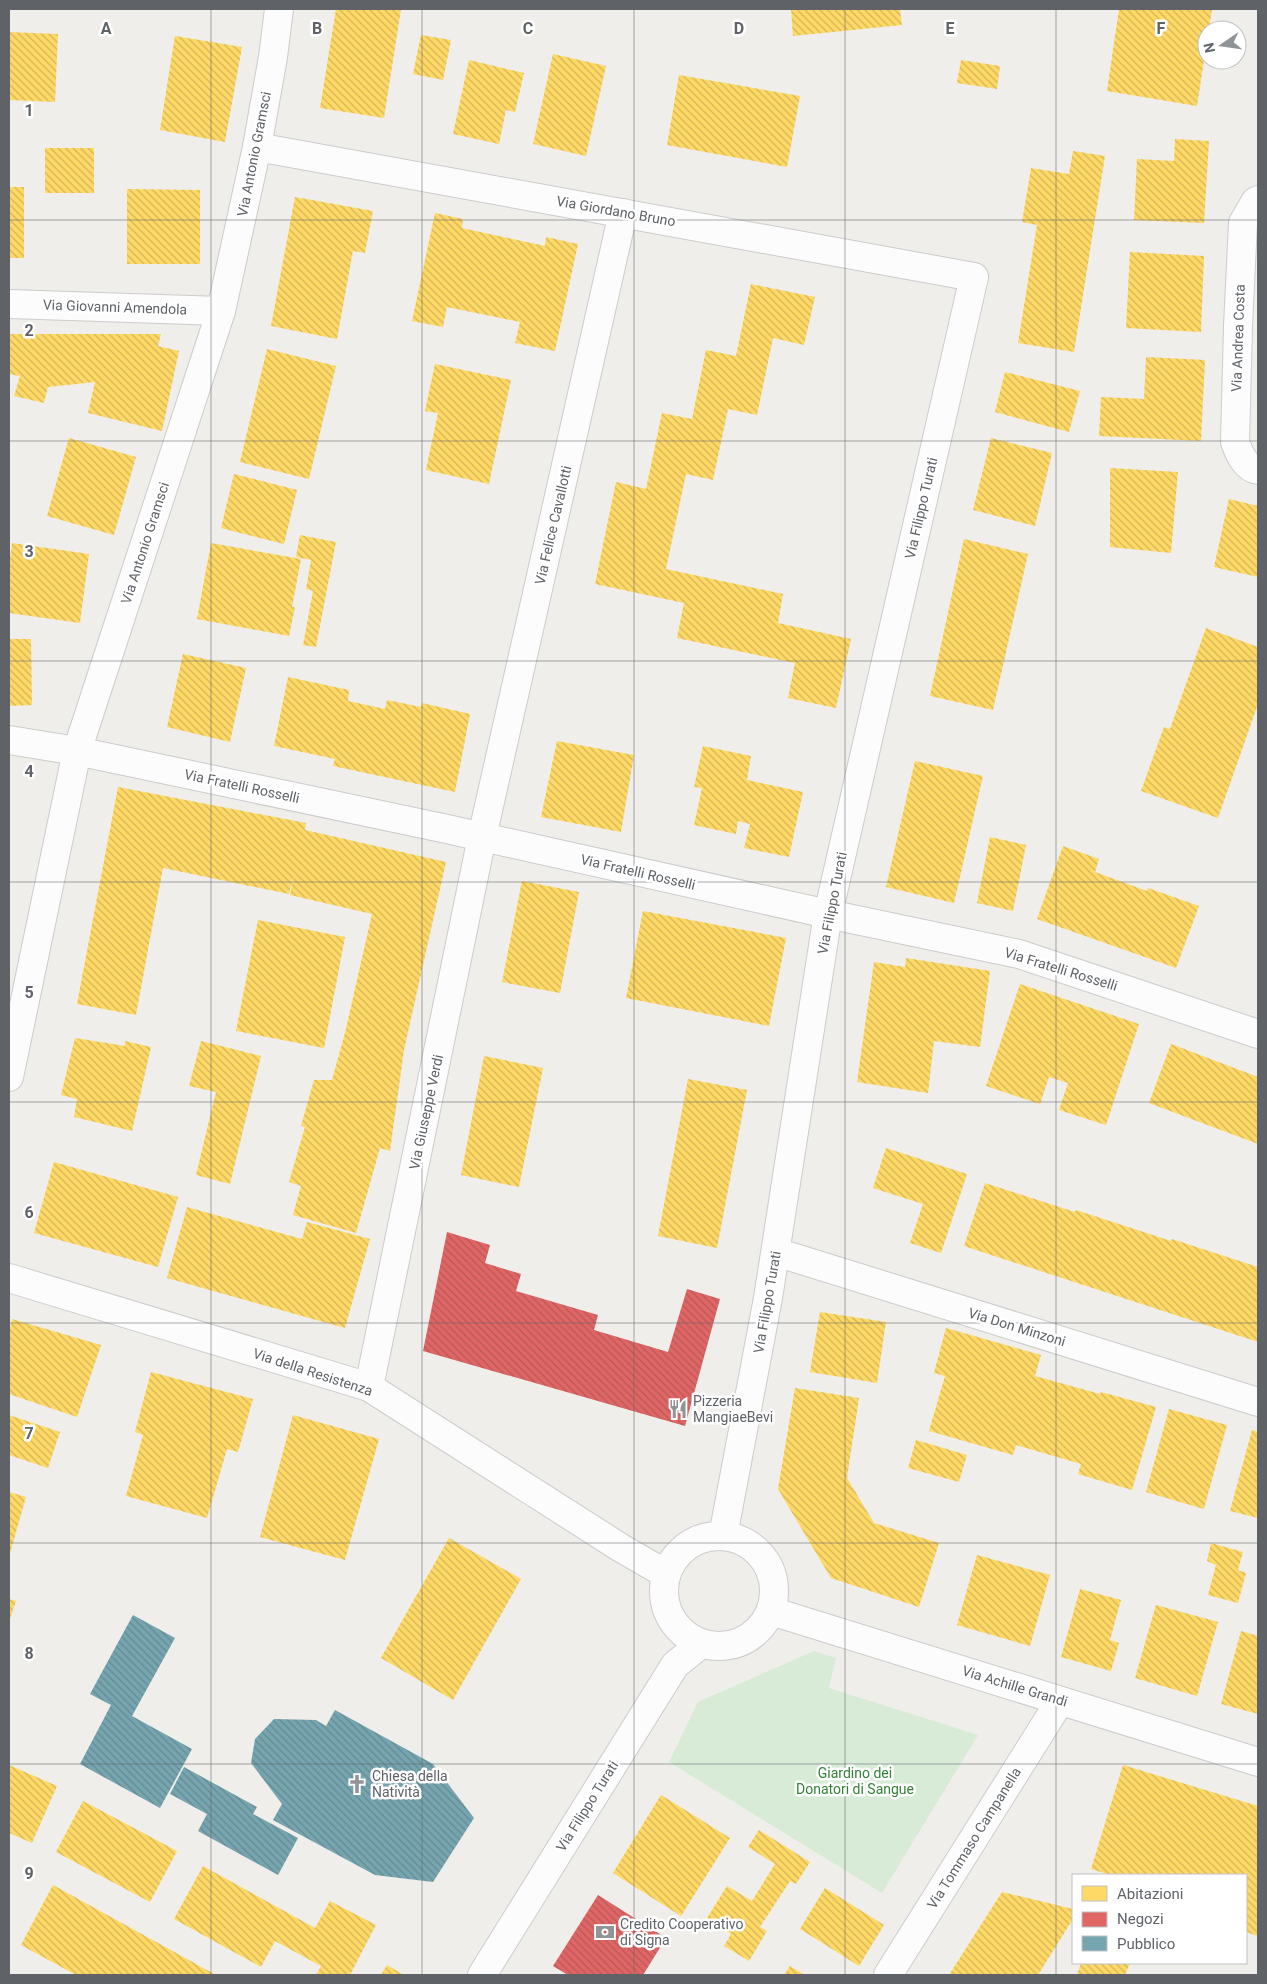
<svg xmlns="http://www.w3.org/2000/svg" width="1267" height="1984" viewBox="0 0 1267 1984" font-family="Roboto,sans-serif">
	<defs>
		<pattern id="homes-back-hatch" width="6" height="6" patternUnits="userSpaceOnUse" patternTransform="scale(1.25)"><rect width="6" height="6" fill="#ffd966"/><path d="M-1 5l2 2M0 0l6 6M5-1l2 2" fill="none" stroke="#d2b458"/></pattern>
		<pattern id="shops-back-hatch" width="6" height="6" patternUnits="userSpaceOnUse" patternTransform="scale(1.25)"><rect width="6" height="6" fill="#e06666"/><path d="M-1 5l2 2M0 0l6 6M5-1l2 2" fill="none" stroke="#b95858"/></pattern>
		<pattern id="public-back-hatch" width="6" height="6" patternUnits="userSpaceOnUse" patternTransform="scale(1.25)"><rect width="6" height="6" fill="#76a5af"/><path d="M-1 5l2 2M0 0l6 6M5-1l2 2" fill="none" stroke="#648a92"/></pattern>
	</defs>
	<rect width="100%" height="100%" fill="#efeeea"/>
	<!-- park -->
	<path fill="#d8ebd6" d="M814,1651L836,1658L829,1688L978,1735L882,1893L669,1762L698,1702Z"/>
	<!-- homes -->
	<g fill="url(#homes-back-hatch)">
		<path d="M336,9H401L384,118L320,108Z"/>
		<path d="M791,9H900L902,25L793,36Z"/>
		<path d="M1119,9H1212L1209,30H1207V41L1197,106L1107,91Z"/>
		<path d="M9,32L58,34L55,102L9,100Z"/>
		<path d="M421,35L451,40L443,80L413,74Z"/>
		<path d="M175,36L242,47L225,142L160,130Z"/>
		<path d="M553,54L606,66L586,156L533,144Z"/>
		<path d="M469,60L524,73L515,112L506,110L499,144L453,134Z"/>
		<path d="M961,60L1000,66L997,89L957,83Z"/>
		<path d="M679,75L800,96L787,167L667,145Z"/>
		<path d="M1175,139L1209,141L1204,223L1134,220L1137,159L1174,161Z"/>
		<rect x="45" y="148" width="49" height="45"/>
		<path d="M1073,151L1105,156L1074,352L1018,343L1037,225L1022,222L1031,168L1069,174Z"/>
		<rect x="9" y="187" width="15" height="71"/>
		<path d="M127,189L200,190V264H127Z"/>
		<path d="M295,197L373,211L365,253L353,251L337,339L271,326Z"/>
		<path d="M435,213L463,219L462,228L545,246L546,237L578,244L555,351L515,343L520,322L447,307L443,327L412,321Z"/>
		<path d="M1130,252L1204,256L1201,332L1126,328Z"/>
		<path d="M751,284L815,297L804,345L773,338L757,415L728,409L713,480L686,474L666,569L783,594L778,623L851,639L836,708L788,698L795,663L677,638L684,603L595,584L616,482L646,489L662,413L692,419L706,350L736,356Z"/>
		<path d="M10,334H161L158,346L179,351L162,431L88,413L95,382L48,387L44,403L14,396L20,376L9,374Z"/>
		<path d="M267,349L336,366L309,479L240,462Z"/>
		<path d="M1146,357L1205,360L1201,441L1099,436L1101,397L1144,399Z"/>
		<path d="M435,364L511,380L489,484L426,470L438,413L425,411Z"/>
		<path d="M1005,372L1080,391L1069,432L995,412Z"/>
		<path d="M69,438L136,457L114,535L47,516Z"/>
		<path d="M991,438L1052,453L1035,526L973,510Z"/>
		<path d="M1110,468L1178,472L1171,553L1110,547Z"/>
		<path d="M234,474L297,490L284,544L221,528Z"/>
		<path d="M1229,499L1258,506V577L1214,567Z"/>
		<path d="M300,535L336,542L316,647L303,645L313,591L306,589L311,560L296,557Z"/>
		<path d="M964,539L1028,554L993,710L930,696Z"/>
		<path d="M12,543L89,554L80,623L9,613V567Z"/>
		<path d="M211,543L301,559L292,607H295L289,636L197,619Z"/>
		<path d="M1206,628L1258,647V704L1218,818L1141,791L1164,727L1170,729Z"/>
		<path d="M9,639H31L32,705L9,706Z"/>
		<path d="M183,654L246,668L230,742L167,727Z"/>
		<path d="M288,677L349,690L348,701L385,709L387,700L421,707L422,703L470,714L455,792L333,766L335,759L274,746Z"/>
		<path d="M557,741L634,755L621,832L541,817Z"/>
		<path d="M703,746L751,756L747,780L803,792L789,857L744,848L750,824L738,821L736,834L694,825L702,788L694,787Z"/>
		<path d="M915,761L983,776L954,903L886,887Z"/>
		<path d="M118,787L306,823L305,830L446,862L404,1050L390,1151L380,1148L356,1233L293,1215L301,1186L289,1182L305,1127L301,1126L314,1080H332L345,1033L372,914L290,895L294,874L289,894L163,868L136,1015L77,1004Z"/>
		<path d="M990,837L1026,845L1013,911L977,903Z"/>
		<path d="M1063,846L1099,859L1095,872L1147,891L1148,888L1199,906L1176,968L1037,919Z"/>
		<path d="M522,881L579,892L560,993L502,982Z"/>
		<path d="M643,911L786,938L769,1026L626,998Z"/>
		<path d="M258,920L345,937L324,1048L236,1031Z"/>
		<path d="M906,958L990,971L980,1047L934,1041L928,1093L857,1082L874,962L905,967Z"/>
		<path d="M1020,984L1139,1024L1106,1125L1059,1110L1068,1083L1049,1077L1040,1104L986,1086Z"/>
		<path d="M75,1038L125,1046V1041L151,1047L132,1131L74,1117L77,1099L61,1095Z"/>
		<path d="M201,1041L261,1056L230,1184L196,1175L216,1092L189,1086Z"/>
		<path d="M1171,1044L1258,1077V1144L1149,1103Z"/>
		<path d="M484,1056L543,1068L519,1187L461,1175Z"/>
		<path d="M688,1079L747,1090L717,1248L658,1236Z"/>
		<path d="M886,1148L967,1174L941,1253L910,1243L923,1204L873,1188Z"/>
		<path d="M54,1162L178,1197L158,1267L34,1233Z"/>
		<path d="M985,1183L1075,1212L1076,1210L1171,1241L1172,1239L1258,1267V1342L964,1246Z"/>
		<path d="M187,1207L302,1239L307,1222L370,1239L345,1328L167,1278Z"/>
		<path d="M820,1312L886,1322L877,1383L810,1372Z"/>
		<path d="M12,1319L101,1345L77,1417L9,1394V1333Z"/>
		<path d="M946,1328L1041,1355L1035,1376L1100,1394L1101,1392L1156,1407L1132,1490L1078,1474L1081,1464L1016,1445L1013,1455L929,1431L945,1376L934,1373Z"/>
		<path d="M151,1372L253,1399L238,1452L227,1449L207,1518L126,1496L143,1435L135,1432Z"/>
		<path d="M795,1388L859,1398L847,1478L874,1523L939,1543L919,1607L831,1578L778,1489Z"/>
		<path d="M1169,1409L1227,1425L1204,1509L1146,1492Z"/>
		<path d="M9,1415L60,1432L48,1468L9,1455Z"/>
		<path d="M293,1415L379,1439L345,1560L260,1537Z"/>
		<path d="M1252,1430L1258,1432V1518L1230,1511Z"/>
		<path d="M916,1440L967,1455L959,1482L908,1468Z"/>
		<path d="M9,1492L26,1497L9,1557Z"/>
		<path d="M449,1538L521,1579L453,1700L381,1658Z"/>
		<path d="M1211,1543L1243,1552L1238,1570L1246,1573L1238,1603L1208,1595L1216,1565L1207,1561Z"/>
		<path d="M977,1555L1050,1575L1030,1646L957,1625Z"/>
		<path d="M1080,1589L1121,1600L1110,1640L1119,1643L1111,1671L1061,1657Z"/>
		<path d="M9,1599L16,1601L9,1622Z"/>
		<path d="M1156,1605L1218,1622L1197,1696L1135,1678Z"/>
		<path d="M1241,1631L1258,1636V1714L1221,1704Z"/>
		<path d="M9,1765L57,1786L32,1843L9,1833Z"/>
		<path d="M1123,1765L1258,1806V1936L1246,1932V1875H1111L1091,1869Z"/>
		<path d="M661,1795L730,1838L681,1916L613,1873Z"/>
		<path d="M83,1801L177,1851L150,1902L56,1852Z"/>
		<path d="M759,1830L810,1862L796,1884L790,1881L760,1927L767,1931L749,1961L724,1946L731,1934L707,1918L727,1886L752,1901L775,1864L748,1847Z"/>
		<path d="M203,1866L315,1928L330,1901L376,1925L350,1975H316L321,1966L275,1941L261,1967L174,1919Z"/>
		<path d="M53,1885L216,1975H76L21,1945Z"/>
		<path d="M825,1888L884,1925L859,1966L800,1929Z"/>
		<path d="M1002,1892L1073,1909V1919L1038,1975H949Z"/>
		<path d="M1081,1963H1130L1125,1975H1077Z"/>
		<path d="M387,1965L404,1975H381Z"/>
		<path d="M790,1966L805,1975H784Z"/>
	</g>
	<!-- shops -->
	<g fill="url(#shops-back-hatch)">
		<path d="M447,1232L490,1245L485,1263L521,1274L516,1291L598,1315L594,1330L668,1352L687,1289L720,1299L685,1426L423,1351Z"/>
		<path d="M598,1895L666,1938L643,1975H568L553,1966Z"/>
	</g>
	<!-- public -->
	<g fill="url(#public-back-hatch)">
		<path d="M133,1615L175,1638L132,1716L192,1749L160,1808L80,1764L111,1705L90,1694Z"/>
		<path d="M335,1710L433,1764L474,1818L433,1882L375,1875L273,1820L282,1804L251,1763L255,1739L274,1719L316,1720L326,1726Z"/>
		<path d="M184,1767L257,1807L253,1814L298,1838L278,1875L198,1831L207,1814L170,1794Z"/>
	</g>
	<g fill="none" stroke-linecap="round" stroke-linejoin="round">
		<!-- street casing -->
		<g stroke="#cbcccc" stroke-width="30">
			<g id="street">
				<path d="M257,147L974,277L828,914L768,1298L723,1536"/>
				<path d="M1258,200L1255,202L1243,223L1238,326L1235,442C1239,453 1245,468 1258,470"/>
				<path d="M9,304L221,311"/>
				<path d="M9,740L77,751L447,829L828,914L1019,954L1258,1034"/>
				<path d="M9,1077L77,751L221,311L257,147L273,57L279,9"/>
				<path d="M776,1252L1258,1402"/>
				<path d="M9,1278L369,1387L621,1548L666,1574"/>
				<path d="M369,1387L482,837L623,213"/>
				<circle cx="719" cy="1591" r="55"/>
				<path d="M771,1611L1258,1762"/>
				<path d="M482,1975L675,1665L701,1644"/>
				<path d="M888,1975L1060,1701"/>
			</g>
		</g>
		<!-- street -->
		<use href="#street" stroke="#fdfcfc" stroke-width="28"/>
	</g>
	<!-- grid -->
	<path fill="none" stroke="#5f6368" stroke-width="1" stroke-opacity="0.55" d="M211,9V1975M422,9V1975M634,9V1975M845,9V1975M1056,9V1975M9,220H1258M9,441H1258M9,661H1258M9,882H1258M9,1102H1258M9,1323H1258M9,1543H1258M9,1764H1258"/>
	<!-- icons -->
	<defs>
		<g id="restaurant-bare" transform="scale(1.5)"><path d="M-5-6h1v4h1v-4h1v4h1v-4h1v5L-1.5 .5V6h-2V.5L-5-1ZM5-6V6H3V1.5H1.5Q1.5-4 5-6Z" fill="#919496" stroke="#fff" stroke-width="2.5" paint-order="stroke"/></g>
		<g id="church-bare" transform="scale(1.5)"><path d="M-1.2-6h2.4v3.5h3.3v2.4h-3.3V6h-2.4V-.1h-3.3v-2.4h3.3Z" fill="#919496" stroke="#fff" stroke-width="2.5" paint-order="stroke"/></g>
		<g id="bank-bare" transform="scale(1.5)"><path d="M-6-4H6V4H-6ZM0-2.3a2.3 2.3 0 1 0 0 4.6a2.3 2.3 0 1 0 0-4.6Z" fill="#919496" stroke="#fff" stroke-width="2.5" paint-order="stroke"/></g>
	</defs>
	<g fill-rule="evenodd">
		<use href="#restaurant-bare" x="678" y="1409"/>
		<use href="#church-bare" x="357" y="1784"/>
		<use href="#bank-bare" x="605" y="1932"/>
	</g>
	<g text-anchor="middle" stroke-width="5" stroke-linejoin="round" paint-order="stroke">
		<!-- street labels -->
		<g font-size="14" fill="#5f6368" stroke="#fff">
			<text transform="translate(254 154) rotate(-79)" y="5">Via Antonio Gramsci</text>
			<text transform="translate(616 211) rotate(10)" y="5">Via Giordano Bruno</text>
			<text transform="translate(115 307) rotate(2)" y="5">Via Giovanni Amendola</text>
			<text transform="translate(1238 338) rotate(-88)" y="5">Via Andrea Costa</text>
			<text transform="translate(921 508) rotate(-77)" y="5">Via Filippo Turati</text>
			<text transform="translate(553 525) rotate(-77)" y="5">Via Felice Cavallotti</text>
			<text transform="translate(145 543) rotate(-72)" y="5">Via Antonio Gramsci</text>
			<text transform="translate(242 786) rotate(12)" y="5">Via Fratelli Rosselli</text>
			<text transform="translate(638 872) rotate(13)" y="5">Via Fratelli Rosselli</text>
			<text transform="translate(832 903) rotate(-79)" y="5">Via Filippo Turati</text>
			<text transform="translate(1061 969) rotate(17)" y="5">Via Fratelli Rosselli</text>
			<text transform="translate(426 1112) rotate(-78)" y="5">Via Giuseppe Verdi</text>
			<text transform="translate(767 1302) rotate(-80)" y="5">Via Filippo Turati</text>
			<text transform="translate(1017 1327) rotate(17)" y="5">Via Don Minzoni</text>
			<text transform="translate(313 1372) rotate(18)" y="5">Via della Resistenza</text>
			<text transform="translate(1015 1686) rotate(17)" y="5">Via Achille Grandi</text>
			<text transform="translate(587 1806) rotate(-58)" y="5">Via Filippo Turati</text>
			<text transform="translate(974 1838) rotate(-58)" y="5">Via Tommaso Campanella</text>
		</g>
		<!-- poi labels -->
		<g font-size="14" fill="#5f6368" stroke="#fff" text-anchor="start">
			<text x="693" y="1406">Pizzeria<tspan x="693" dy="16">MangiaeBevi</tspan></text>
			<text x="372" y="1781">Chiesa della<tspan x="372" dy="16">Natività</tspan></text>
			<text x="620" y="1929">Credito Cooperativo<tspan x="620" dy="16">di Signa</tspan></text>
		</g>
		<!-- park labels -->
		<g font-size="14" fill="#348238" stroke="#fff">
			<text x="855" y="1778">Giardino dei<tspan x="855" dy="16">Donatori di Sangue</tspan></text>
		</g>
	</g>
	<g font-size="16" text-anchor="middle" font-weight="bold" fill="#5f6368" stroke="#fff" stroke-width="5" stroke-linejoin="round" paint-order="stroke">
		<text x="106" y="34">A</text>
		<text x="317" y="34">B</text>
		<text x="528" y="34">C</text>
		<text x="739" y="34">D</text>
		<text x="950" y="34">E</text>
		<text x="1161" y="34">F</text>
		<text x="29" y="116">1</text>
		<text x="29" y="336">2</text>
		<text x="29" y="557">3</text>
		<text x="29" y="777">4</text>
		<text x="29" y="998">5</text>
		<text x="29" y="1218">6</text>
		<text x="29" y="1439">7</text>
		<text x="29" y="1659">8</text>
		<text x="29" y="1879">9</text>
	</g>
	<!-- border -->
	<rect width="1267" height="1984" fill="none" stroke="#5f6368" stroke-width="20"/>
	<!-- legend -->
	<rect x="1072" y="1874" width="175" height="90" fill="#ffffff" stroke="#bfc1c3"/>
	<rect x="1082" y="1886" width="25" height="15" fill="#ffd966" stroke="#bfc1c3"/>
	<text x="1117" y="1899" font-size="15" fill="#5f6368">Abitazioni</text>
	<rect x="1082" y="1912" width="25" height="15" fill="#e06666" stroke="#bfc1c3"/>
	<text x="1117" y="1924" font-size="15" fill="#5f6368">Negozi</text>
	<rect x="1082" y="1936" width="25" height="15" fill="#76a5af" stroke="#bfc1c3"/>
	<text x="1117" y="1949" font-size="15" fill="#5f6368">Pubblico</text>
	<!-- north arrow -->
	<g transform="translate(1222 45) rotate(257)"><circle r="24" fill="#ffffff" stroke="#bfc1c3"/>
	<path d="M0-4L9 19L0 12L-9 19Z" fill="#919496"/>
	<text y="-8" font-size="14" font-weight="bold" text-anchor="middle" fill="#5f6368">N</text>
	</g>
</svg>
